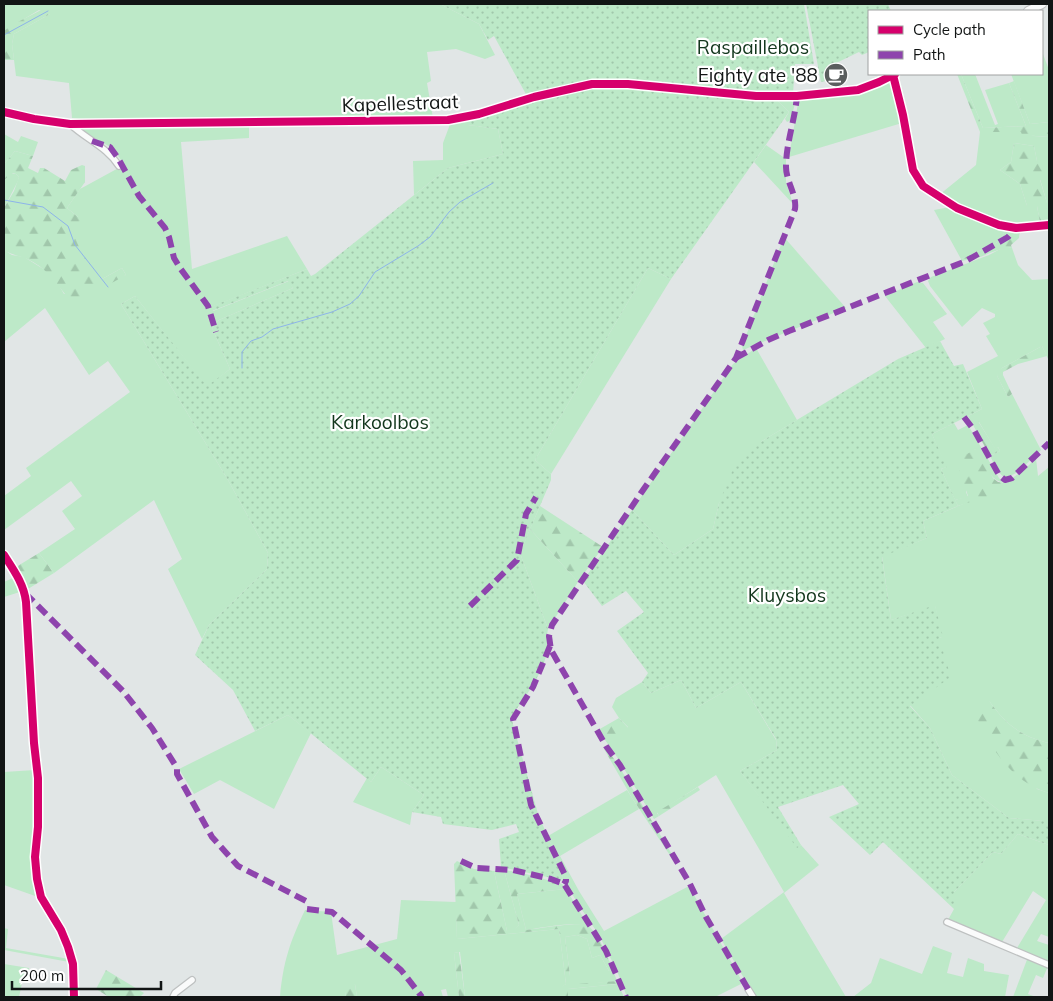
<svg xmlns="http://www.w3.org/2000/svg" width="1053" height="1001" viewBox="0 0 1053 1001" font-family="Mulish,sans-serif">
	<defs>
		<pattern id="forest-firs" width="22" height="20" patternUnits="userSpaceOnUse" patternTransform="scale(1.25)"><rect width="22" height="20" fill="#bde9c8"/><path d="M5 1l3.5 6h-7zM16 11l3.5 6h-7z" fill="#a1c7ab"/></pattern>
		<pattern id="park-dots" width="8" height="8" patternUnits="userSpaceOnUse" patternTransform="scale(1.25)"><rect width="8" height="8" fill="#bde9c8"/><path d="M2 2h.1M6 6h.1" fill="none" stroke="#a1c7ab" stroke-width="1.8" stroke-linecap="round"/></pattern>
	</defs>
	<rect width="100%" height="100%" fill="#e1e6e6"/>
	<!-- grass -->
	<g fill="#bde9c8">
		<path d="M4,4H440L479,24L495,55L485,59L456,49L427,52L431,81L427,83L433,118L100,122L72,118L69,83L16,76L12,44L14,34L50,14L39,10L4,31Z"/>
		<path d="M1043,54L1049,70V122L1030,124L1011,74H1042V55Z"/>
		<path d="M961,74H975L995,125L998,124L985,90L1009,83L1026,126L983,128Z"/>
		<path d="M889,82L893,86L902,123L789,157L798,103L800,101L852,95L872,90Z"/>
		<path d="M777,100L791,101L795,103L791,120L787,122L785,119L789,112Z"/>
		<path d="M468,120V125L498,129L503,154L448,168L414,195L413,161L443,160V143L449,127L450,122Z"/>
		<path d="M249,126V138L181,142L192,269L287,236L307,269L211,307L213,311L289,281L293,288L219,320L212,328L230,369L207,387L135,296L121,304L228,480L268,553L267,569L209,625L202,639L168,569L182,559L154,500L54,573L39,553L75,529L62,511L82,496L71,481L4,530V496L31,476L26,468L130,392L108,361L89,375L45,308L4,342V250L12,255L24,257L45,270L57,282L64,294L126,275L122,268L102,279C92,267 71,245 73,228C73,225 77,220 78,217L67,208L80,189L124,165C112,143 105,145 84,133L82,127Z"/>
		<path d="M980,132H1022L1034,136L1049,137V161H1037L1034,146L1014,143L1011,162L1000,170L1020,184L1027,206H1037L1040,223C1031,224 1021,226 1012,226C992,224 957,205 939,195L976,165Z"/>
		<path d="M4,134L18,142L21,136L38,142L33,156L15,151L4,164Z"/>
		<path d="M766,145L786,159V182L793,204L754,162Z"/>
		<path d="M10,173L16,174L19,177L18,181L4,208V180Z"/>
		<path d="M1040,179H1048L1049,184V222H1047V203Z"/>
		<path d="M950,207L976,219L1006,229L1000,240L993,245L961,259L934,210Z"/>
		<path d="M784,237L846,308L743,350L742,346Z"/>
		<path d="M1004,247L1012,248L1018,265L1032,280L1049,279V361L1042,346L1002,368L997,376L1008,397L1012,394L1041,450L1018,472L1006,478C998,475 994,463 990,456L1000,451L998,447L995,449L979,422L973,425L968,416L982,409L967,372L998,356L986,336L990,334L983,323L995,317V314L982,308L962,327L930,286L928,281L931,277L989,255Z"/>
		<path d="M648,268L671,279L551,474L535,460Z"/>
		<path d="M917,282L923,283L947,314L933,322L945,339L926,348L885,296Z"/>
		<path d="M756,348L797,420L762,441L719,503L713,529L674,555L632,510L733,364Z"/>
		<path d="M954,423L958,430L968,425L999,478L1003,482C990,482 982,459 975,449L966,492L968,497L955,500L941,469L946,467L932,434Z"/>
		<path d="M1036,458L1038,476L1049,467V743C1020,736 1007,725 989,701L1037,789L1049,793V828L1043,821L1009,818L952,775L930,728L910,705L939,638L942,637L935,606L891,620L882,556L927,538L923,521L1010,484L1007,482L1025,469Z"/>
		<path d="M530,529L578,582L548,629L520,553Z"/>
		<path d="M15,577L23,591L4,597V582Z"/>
		<path d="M681,680L696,708L741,682L776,740L777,750L740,771L798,847L801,845L819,865L784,893L846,997H755L721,939L784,892L716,775L657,813L659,816L654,819L617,757L618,756L612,747L628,727L619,718L612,707L616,698L642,682L651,693Z"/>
		<path d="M288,715L311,733L274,809L220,780L194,794L179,769Z"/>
		<path d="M381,767L424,795L412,812L410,825L353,802L367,778L371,782Z"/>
		<path d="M35,770C40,812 26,856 38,897L4,885V772Z"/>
		<path d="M627,790L639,809L560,856L579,891L604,931L689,886L743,983L715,997H627L617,971L599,935L578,904L567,885L561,880L563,878L548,836Z"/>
		<path d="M1018,834L1049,845V937L1041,934L1037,941L1049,945L1048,963L1017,948L1046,900L1033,891L1002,942L948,920L954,909V892L993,852L1001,854Z"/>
		<path d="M504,870L519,925L513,931H507L494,871Z"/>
		<path d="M566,889L589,927C577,920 540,928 526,930L517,894Z"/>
		<path d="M401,900L456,902L457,939L559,929L566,984L548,997H566H465L460,952L454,953L459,997H448L446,989L441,990L443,997H357L355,984L345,992L346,997H280C283,962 290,942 305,910L331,912L337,955L397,939Z"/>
		<path d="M4,928L8,929L6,948L69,959V962L4,950Z"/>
		<path d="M577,935L587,939L592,958L600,955L609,971L613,970L617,981L577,985L570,976L565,937Z"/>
		<path d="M933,946L952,953L947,973L963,977L968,958L984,964V971L1009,975L1005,997H853L871,983L880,958L922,974Z"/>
		<path d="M1028,957L1048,966L1043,978L1036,975L1028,994L1036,997H1013Z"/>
		<path d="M4,964L29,968L27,983H22L19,997H4Z"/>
		<path d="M618,984L624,997H568V989Z"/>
	</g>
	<!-- forest -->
	<g fill="url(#forest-firs)">
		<path d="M45,8L49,10L50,14L14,34L12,44L14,60H4V31L12,25Z"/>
		<path d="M957,74H961L983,128L1026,126L1009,83L1014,81L1030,124L1049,122V137L1022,135L1021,132H980Z"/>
		<path d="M1014,143L1034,146L1037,161H1049V184L1048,179L1040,180L1047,203V222L1040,223L1037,206H1027L1020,184L1000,170L1011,162Z"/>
		<path d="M15,151L33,156L28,168L38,173L40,168H44L65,181L71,170L82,165L85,166V182L67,208L78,217L83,211L87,214L73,228C78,252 87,260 102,279L122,268L126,275L74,304C60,290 51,272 33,262C23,256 13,256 4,250V208L14,191L19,177L16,174L13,173L4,180V164Z"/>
		<path d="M1006,229H1020L1019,238L1011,245L1012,248C1003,246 981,257 971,261L970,259L962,261L961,259L993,245L1000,240Z"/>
		<path d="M1042,346L1047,356L1018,364L1003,372V375L1012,394L1008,397L997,376L998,371L1002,368Z"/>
		<path d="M978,421L995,448L998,447L1000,451L990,456L973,425Z"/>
		<path d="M976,449L993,478L998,482L1010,483L1008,490L958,506L955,500L968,496L956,460Z"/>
		<path d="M540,506L603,547L578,582L530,529Z"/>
		<path d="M39,553L54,573L28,589L16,567Z"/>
		<path d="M989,701C1007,725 1020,736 1049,743V793C1010,781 990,747 974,712Z"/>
		<path d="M619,718L632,732L613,747L619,756L617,757L598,730Z"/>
		<path d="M606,748L617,763L673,856L671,857L632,798L604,749Z"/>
		<path d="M698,787L700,790L659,816L657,812Z"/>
		<path d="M457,861L474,869L494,871L507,931L513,930L519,925L504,870L522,873L562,884L566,889L517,894L526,930C538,929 580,921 588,926C599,933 608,958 613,970L609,971L600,955L592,958L587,939L577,935L565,937L570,976L577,975V984L617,981L618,984L568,989V997H547V989H557L566,984L559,929L457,939L454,864Z"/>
		<path d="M459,952L465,997H459L454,953Z"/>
		<path d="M106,970L144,993L140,997H109L96,989Z"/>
		<path d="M355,984L357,997H346L345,992L335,994L334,988Z"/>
	</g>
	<!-- park -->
	<g fill="url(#park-dots)">
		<path d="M440,4H804L814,64H795L793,94L626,79H598L569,84L527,96L494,36L488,40L479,24Z"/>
		<path d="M806,4H888L891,11H869V52L862,55L859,52L830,66L832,81L831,80L821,82Z"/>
		<path d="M610,86L777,100L789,112L671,279L648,268L535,460L551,474V480L520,553L548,629C546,637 549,645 547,653C541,677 525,697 511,717L538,814L551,844L563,878L561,880L501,867L499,839L519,832L516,824L492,830L443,824L441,817L412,812L424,795L381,767L371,782L288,715L255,731L233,690L195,655L209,625L267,569L268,553L228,480L121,304L135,296L207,386L230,369L212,328L219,320L293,288L288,281L212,311L210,307L307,269L311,276L315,274L448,168L503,154L498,129L468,125V120C516,109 561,90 610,86Z"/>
		<path d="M940,341L954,366L963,364L982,409L932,434L947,467L941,469L958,506L923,521L927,538L882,557L891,620L935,605L943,637L939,638L951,677L910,706L930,728L952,775L1009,818L1044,821L1049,828V845L1018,834L1001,854L993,852L954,892V909L883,842L870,855L829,817L859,804L843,785L778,807L801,845L797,848L740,771L777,750L776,739L741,682L696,708L681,680L651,693L642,682L648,673L617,631L644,612L626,591L602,606L583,581L632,510L674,555L713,529L719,503L733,469L762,441L898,359Z"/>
	</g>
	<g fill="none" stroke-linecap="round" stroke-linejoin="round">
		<!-- stream -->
		<g stroke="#8db4ea" stroke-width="1">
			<path d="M54,4H55"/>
			<path d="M4,35L48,11"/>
			<path d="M4,200L43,207L68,226L75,245L108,287"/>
			<path d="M242,368V352L251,341L262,337L273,329L332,312L350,304L359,296L375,272L418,246L430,237L449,212L460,202L493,183"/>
		</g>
		<!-- street casing -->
		<g stroke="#bec1c1" stroke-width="8">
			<g id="street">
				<path d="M893,75L903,115L913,170L923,186L957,208L999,225L1016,228L1049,225"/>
				<path d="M70,124C86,139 107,147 119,166"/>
				<path d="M4,555C13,569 24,584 26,602L34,743L38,778V827L35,857L37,879L41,897L61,930L68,947L73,964L74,997"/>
				<path d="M947,922L1049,965"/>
				<path d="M748,989L753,997"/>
				<path d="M173,997L175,993L192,980"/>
			</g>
		</g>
		<!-- secondary casing -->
		<g stroke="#bec1c1" stroke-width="10">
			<g id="secondary">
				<path d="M1028,11L1042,4"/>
				<path d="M4,112L34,119L70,124L448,120L479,114L534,97L592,84H628L756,96H797L858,90L879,82L895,74"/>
			</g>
		</g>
		<!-- street -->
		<use href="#street" stroke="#fafbfb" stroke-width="5.5"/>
		<!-- secondary -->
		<use href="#secondary" stroke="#fafbfb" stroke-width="8"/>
		<!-- quiet -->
		<g stroke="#8e44ad" stroke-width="6" stroke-dasharray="12 6" stroke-linecap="butt">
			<path d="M92,141L110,147L118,158L139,196L165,228L169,237L174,258L180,268L208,306L216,332"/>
			<path d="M736,358L768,340L789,331L966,261L1008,237L1016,228"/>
			<path d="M964,417L974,430L999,475L1005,480L1012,478L1049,443"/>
			<path d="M25,593L123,691L152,728L177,768V774L212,837L238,866L310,903"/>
			<path d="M470,606L517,560L526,514L536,497"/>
			<path d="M550,646L533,687L513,719L531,805L566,877V881L564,884"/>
			<path d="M461,861L476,868L513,870L551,879L564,884L606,951L626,997"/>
			<path d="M307,909L332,912L401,970L422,997"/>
			<path d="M748,989L706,917L690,884L620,765L606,746L551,650L549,636L552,625L641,493L736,358L795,209C797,195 786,181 786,167C786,143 795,120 797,96"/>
		</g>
		<!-- cycleway casing -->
		<g stroke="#fff" stroke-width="11">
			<g id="cycleway">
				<path d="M893,75L903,115L913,170L923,186L957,208L999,225L1016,228L1049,225"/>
				<path d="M4,112L34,119L70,124L448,120L479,114L534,97L592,84H628L756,96H797L858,90L879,82L895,74"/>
				<path d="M4,555C13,569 24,584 26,602L34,743L38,778V827L35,857L37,879L41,897L61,930L68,947L73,964L74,997"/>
			</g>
		</g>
		<!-- cycleway -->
		<use href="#cycleway" stroke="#d6006c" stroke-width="8"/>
	</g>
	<!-- icons -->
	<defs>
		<g id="cafe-disc" transform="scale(1.25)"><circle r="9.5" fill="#5a5e5e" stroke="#fff"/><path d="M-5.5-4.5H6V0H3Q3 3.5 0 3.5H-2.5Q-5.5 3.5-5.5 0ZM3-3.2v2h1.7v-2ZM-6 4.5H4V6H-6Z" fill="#fff"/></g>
	</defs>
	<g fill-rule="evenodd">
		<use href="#cafe-disc" x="836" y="75"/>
	</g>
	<g text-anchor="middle" stroke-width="4.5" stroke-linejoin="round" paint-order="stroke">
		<!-- park labels -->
		<g font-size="19" fill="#13371d" stroke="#fff">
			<text x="753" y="54">Raspaillebos</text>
			<text x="380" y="429">Karkoolbos</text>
			<text x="787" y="602">Kluysbos</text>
		</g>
		<!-- poi labels -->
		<g font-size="19" fill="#121515" stroke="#fff" text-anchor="end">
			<text x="818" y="82">Eighty ate '88</text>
		</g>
		<!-- street labels -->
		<g font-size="19" fill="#121515" stroke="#fff">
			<text transform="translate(400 103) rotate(-2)" y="7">Kapellestraat</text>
		</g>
	</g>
	<!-- border -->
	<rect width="1053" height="1001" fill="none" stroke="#121515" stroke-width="10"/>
	<!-- legend -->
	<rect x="868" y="10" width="175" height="65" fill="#ffffff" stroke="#a0a1a1"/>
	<rect x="878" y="26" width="25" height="8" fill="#d6006c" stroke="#a0a1a1"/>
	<text x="913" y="35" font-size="15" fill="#121515">Cycle path</text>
	<rect x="878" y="51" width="25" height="8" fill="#8e44ad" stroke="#a0a1a1"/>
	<text x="913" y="60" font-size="15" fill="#121515">Path</text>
	<!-- scale -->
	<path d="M12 981v8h149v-8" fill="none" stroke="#121515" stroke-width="2.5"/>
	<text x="20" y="981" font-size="15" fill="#121515" stroke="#ffffff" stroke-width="4" paint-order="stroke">200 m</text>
</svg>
